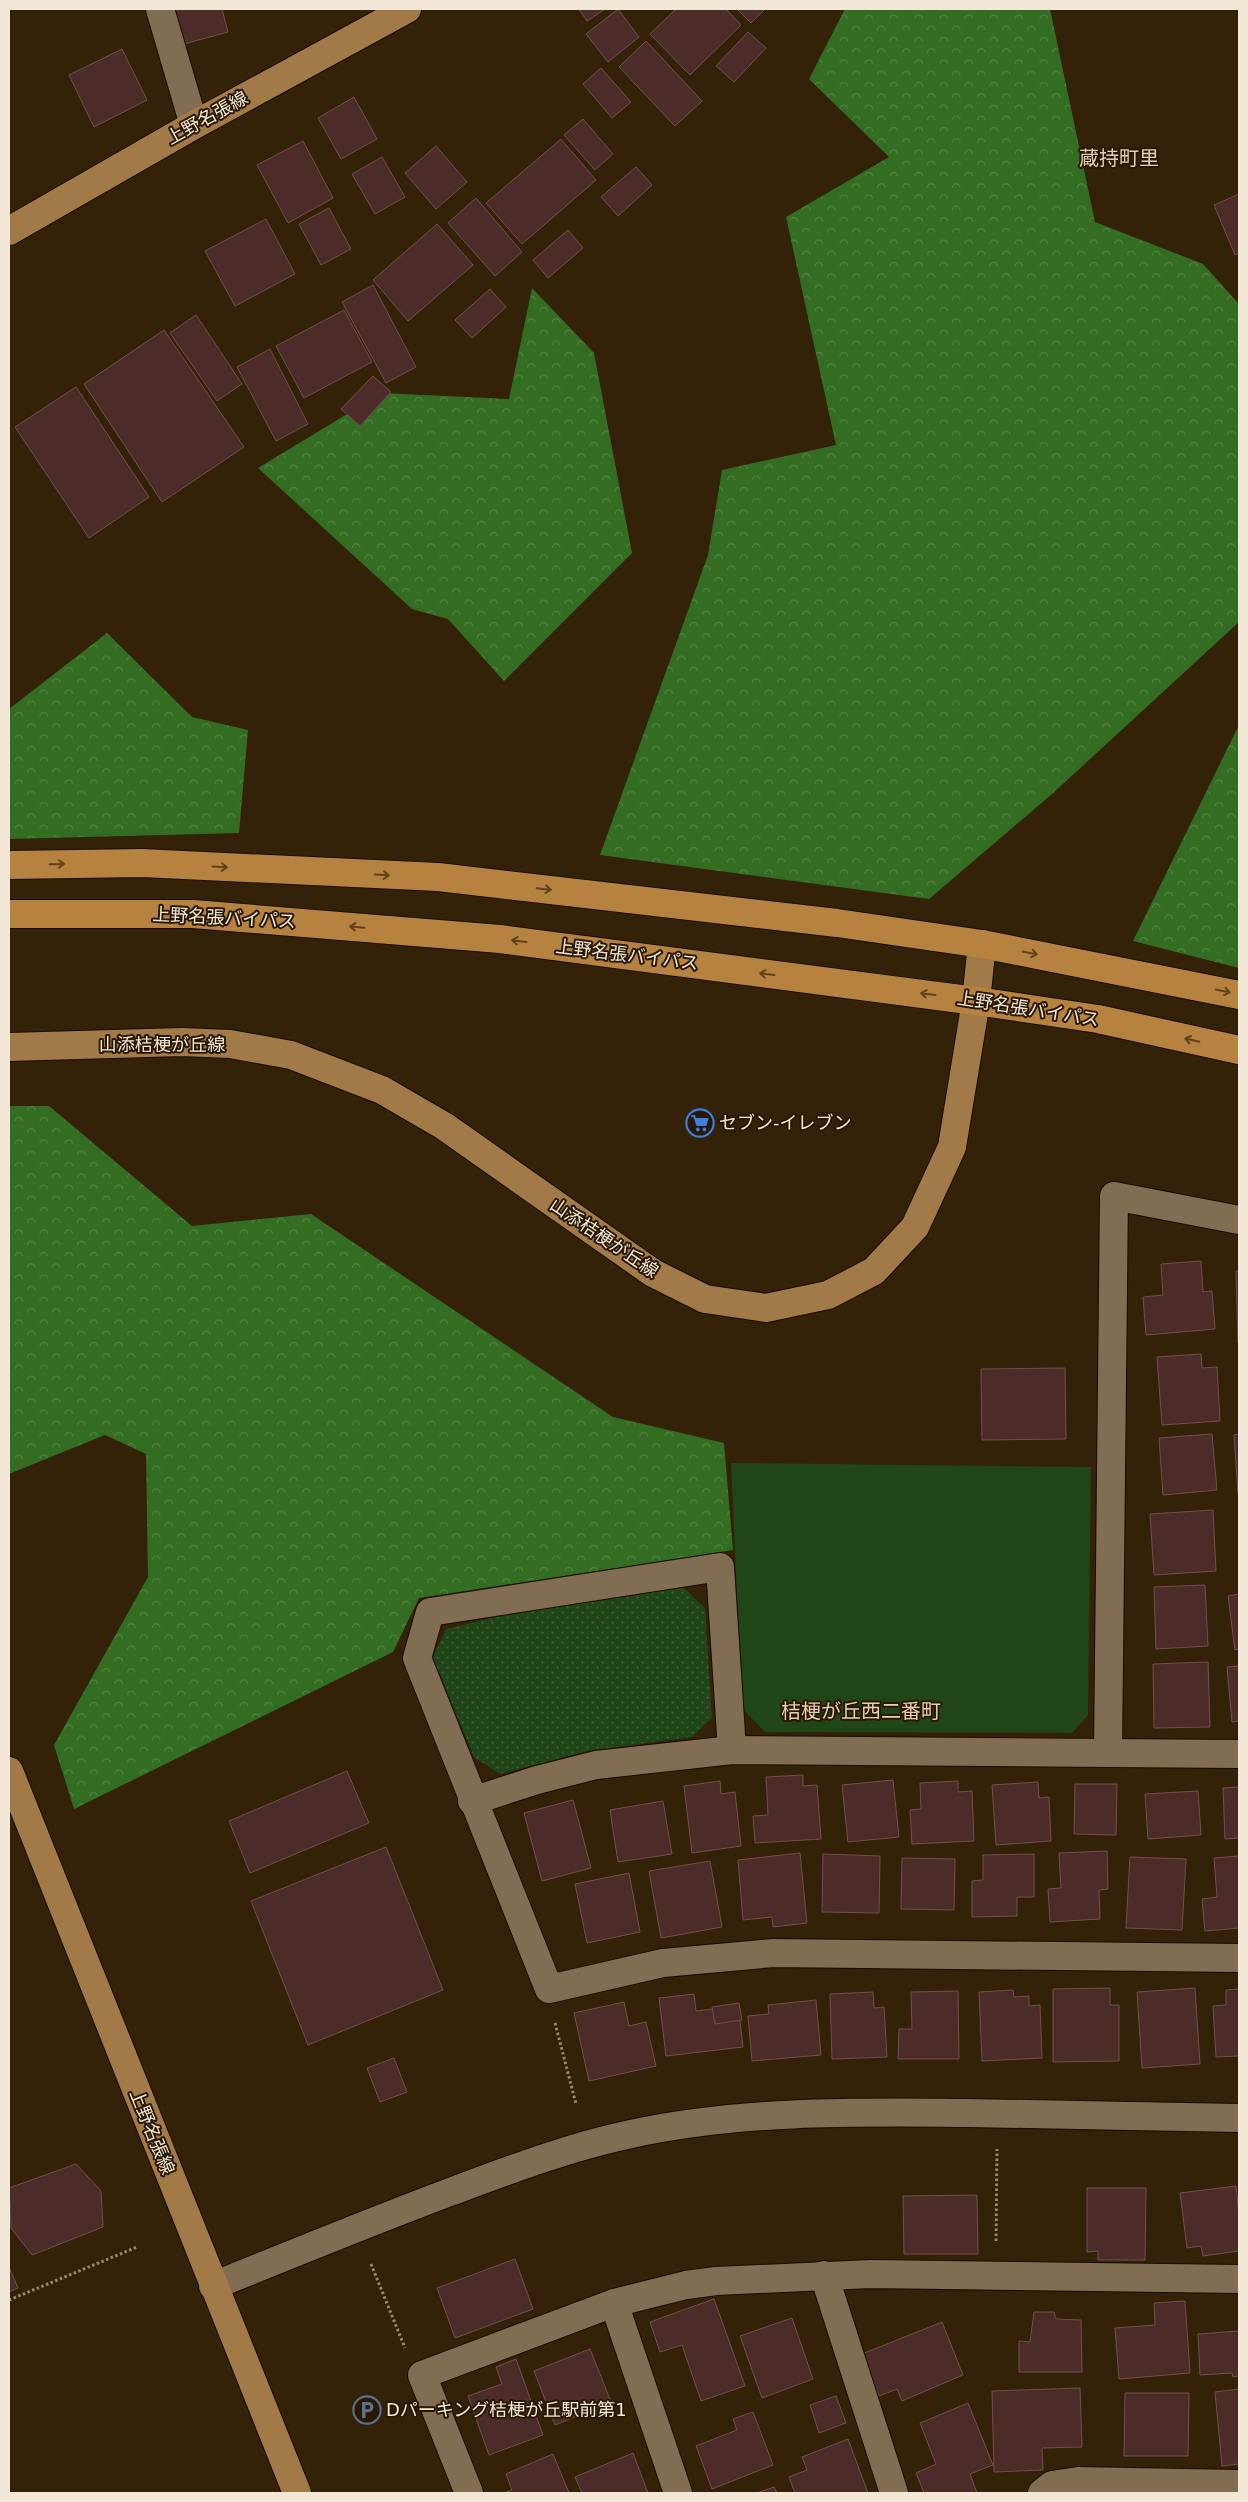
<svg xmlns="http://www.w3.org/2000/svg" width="1248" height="2502" viewBox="0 0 1248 2502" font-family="'DejaVu Sans','Noto Sans JP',sans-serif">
	<defs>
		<pattern id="grass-dots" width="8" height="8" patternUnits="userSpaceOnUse" patternTransform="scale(1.25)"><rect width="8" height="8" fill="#204517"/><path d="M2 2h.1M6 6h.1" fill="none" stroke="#416038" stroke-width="1.8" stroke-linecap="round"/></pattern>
		<pattern id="forest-crowns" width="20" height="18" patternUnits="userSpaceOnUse" patternTransform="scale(1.25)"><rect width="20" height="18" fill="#326d22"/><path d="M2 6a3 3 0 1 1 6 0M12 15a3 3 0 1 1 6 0" fill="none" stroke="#508241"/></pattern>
	</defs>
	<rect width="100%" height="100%" fill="#332207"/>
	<!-- grass -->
	<path fill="url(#grass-dots)" d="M682,1586L705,1608L712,1718L692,1737L587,1751L500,1774L474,1757L433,1657L446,1629L524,1610Z"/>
	<!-- forest -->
	<g fill="url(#forest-crowns)">
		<path d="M845,9H1050L1095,222L1203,264L1239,304V622L1052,794L929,899L600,855L708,555L722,470L836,445L786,217L889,157L809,79Z"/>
		<path d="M532,288L594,353L632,553L504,681L448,619L412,609L258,468L382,393L509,399Z"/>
		<path d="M107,633L192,717L248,730L239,833L9,839V709Z"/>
		<path d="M1239,725V968L1133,941Z"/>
		<path d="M9,1106H49L192,1226L311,1214L613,1417L724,1443L733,1550L419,1598L393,1652L74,1809L54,1745L148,1577L146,1454L105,1435L9,1474Z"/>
	</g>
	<!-- park -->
	<path fill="#204517" d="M731,1463L1091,1467L1088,1715L1072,1733L765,1732L742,1708Z"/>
	<!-- building -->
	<g fill="#4c2c28" stroke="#73504c">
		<path d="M170,9H222L228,32L180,45Z"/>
		<path d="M579,9H605L587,21Z"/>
		<path d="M618,9L639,37L608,62L586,34Z"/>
		<path d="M676,9H726L741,25L690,75L650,34Z"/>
		<path d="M737,9H765L751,23Z"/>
		<path d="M748,32L766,48L734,82L716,66Z"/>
		<path d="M646,41L702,101L675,126L619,67Z"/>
		<path d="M122,49L147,100L94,127L69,75Z"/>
		<path d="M601,68L631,102L612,118L583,84Z"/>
		<path d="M354,97L377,139L341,159L318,118Z"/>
		<path d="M583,119L613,154L595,170L564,135Z"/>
		<path d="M561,139L596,180L522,244L486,203Z"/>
		<path d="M303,141L333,198L288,223L257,165Z"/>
		<path d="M436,146L467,182L436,209L405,173Z"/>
		<path d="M382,157L405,197L375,214L352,174Z"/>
		<path d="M636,167L652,185L618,216L601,197Z"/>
		<path d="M1239,194V253L1235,255L1214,205Z"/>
		<path d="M476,198L522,252L495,276L448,223Z"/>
		<path d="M329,208L351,249L321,265L299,224Z"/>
		<path d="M266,219L295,274L235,306L205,251Z"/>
		<path d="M437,224L473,265L408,321L373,280Z"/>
		<path d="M568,230L583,248L548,278L533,260Z"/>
		<path d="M373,285L416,367L386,383L342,302Z"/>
		<path d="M490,289L506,307L472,338L455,320Z"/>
		<path d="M344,310L372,362L304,398L276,346Z"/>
		<path d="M196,315L242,384L217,401L170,333Z"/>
		<path d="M164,330L244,447L162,502L84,384Z"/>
		<path d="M270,349L308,424L276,441L237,367Z"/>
		<path d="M373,376L391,392L360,426L341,409Z"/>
		<path d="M76,387L149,497L89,538L15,427Z"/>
		<path d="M1201,1261L1203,1292L1212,1291L1215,1329L1146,1335L1143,1297L1163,1295L1161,1264Z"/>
		<path d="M1236,1271H1239V1343H1238Z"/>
		<path d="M1201,1354L1202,1368L1217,1367L1220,1421L1162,1425L1157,1357Z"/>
		<path d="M1065,1368L1066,1439L982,1440L981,1369Z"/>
		<path d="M1212,1434L1217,1490L1163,1495L1159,1438Z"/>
		<path d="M1239,1434V1493H1238L1234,1435Z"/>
		<path d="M1213,1510L1216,1571L1154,1575L1150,1514Z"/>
		<path d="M1205,1585L1208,1646L1156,1649L1154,1587Z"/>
		<path d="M1239,1594V1649L1235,1650L1228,1596Z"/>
		<path d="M1208,1662L1210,1727L1154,1728L1153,1664Z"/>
		<path d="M1239,1666V1721L1232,1722L1227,1667Z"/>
		<path d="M347,1771L369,1823L250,1873L229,1821Z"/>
		<path d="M803,1775V1786L817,1785L821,1839L755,1843L753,1816L768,1815L766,1777Z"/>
		<path d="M893,1780L899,1837L848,1842L842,1785Z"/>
		<path d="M720,1781L721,1794L735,1792L741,1846L692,1853L684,1786Z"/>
		<path d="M958,1781V1792L972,1791L974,1841L912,1844L910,1810L921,1809L920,1783Z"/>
		<path d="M1038,1782L1039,1798L1049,1797L1051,1841L996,1845L992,1785Z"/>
		<path d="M1075,1784H1117L1116,1835L1074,1834Z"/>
		<path d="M1239,1787V1838L1225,1839L1223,1788Z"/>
		<path d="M1198,1791L1201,1835L1148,1839L1145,1794Z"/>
		<path d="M573,1800L591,1868L542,1881L524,1813Z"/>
		<path d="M663,1801L672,1854L618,1862L610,1810Z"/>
		<path d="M386,1847L443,1990L308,2045L251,1901Z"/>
		<path d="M1107,1851L1108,1889L1099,1890L1100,1919L1050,1922L1048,1889L1061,1888L1059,1853Z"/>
		<path d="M800,1853L807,1923L773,1927L772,1917L743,1920L738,1860Z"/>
		<path d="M823,1854L880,1856L879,1913L822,1912Z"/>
		<path d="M1034,1854V1897H1017V1916L972,1917V1881L983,1880V1855Z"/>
		<path d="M1239,1856V1928L1205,1931L1202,1899L1217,1897L1214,1858Z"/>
		<path d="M1130,1857L1186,1859L1182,1930L1126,1928Z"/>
		<path d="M902,1858L955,1859L954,1910L901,1909Z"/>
		<path d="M710,1861L722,1927L661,1938L649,1871Z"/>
		<path d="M629,1873L640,1932L587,1943L575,1884Z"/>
		<path d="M1110,1988V2005H1119V2061L1053,2062V1989Z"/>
		<path d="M1195,1988L1200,2064L1142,2068L1137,1992Z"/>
		<path d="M1239,1989V2056L1216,2057L1213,2006L1226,2005V1990Z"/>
		<path d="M1013,1990L1014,1997L1029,1996V2006L1040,2005L1042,2058L982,2061L979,1992Z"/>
		<path d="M958,1991L959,2059H898L899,2029H912L911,1992Z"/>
		<path d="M873,1992L874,2008L884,2007L887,2057L832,2059L830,1994Z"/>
		<path d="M694,1994L696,2011L738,2006L743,2047L666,2056L659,1998Z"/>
		<path d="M816,2000L821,2055L752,2061L748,2016L769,2014L768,2005Z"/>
		<path d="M624,2002L629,2026L646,2022L656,2066L589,2081L574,2013Z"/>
		<path d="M739,2003L742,2020L715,2024L712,2007Z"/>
		<path d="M394,2058L407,2092L380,2102L367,2068Z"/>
		<path d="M76,2164L101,2191L103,2227L32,2255L11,2228L9,2188Z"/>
		<path d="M1236,2186L1239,2215V2251L1203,2256L1201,2246L1187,2248L1180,2193Z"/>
		<path d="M1087,2188H1146L1145,2260H1098V2251L1087,2252Z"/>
		<path d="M977,2195L978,2254H904L903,2196Z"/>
		<path d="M515,2259L533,2309L455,2338L437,2288Z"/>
		<path d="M9,2267L18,2288L9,2292Z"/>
		<path d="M714,2299L745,2386L701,2401L682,2345L660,2352L650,2322Z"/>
		<path d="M1185,2301L1190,2373L1119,2379L1115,2328L1155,2325L1154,2303Z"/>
		<path d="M1034,2312H1054L1056,2319L1081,2320L1082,2372H1019V2341L1030,2342Z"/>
		<path d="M792,2318L813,2379L762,2398L740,2336Z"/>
		<path d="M942,2322L963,2375L902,2401L897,2389L879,2396L862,2354Z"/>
		<path d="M1239,2331V2376L1233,2377L1232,2373L1200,2375L1198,2334Z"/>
		<path d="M590,2349L611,2402L555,2425L534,2371Z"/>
		<path d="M516,2359L543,2435L489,2455L468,2396L502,2384L496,2367Z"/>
		<path d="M1080,2388L1082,2447L1042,2448L1043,2470L994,2472L992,2391Z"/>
		<path d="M1239,2389V2464L1222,2466L1215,2392Z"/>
		<path d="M1125,2393H1189L1188,2456H1124Z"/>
		<path d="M836,2396L846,2423L819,2433L810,2405Z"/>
		<path d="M968,2403L993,2465L970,2474L977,2493H924L916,2473L936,2464L920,2423Z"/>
		<path d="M753,2412L773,2465L712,2489L696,2446L737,2430L733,2419Z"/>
		<path d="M848,2439L868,2493H795L789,2477L807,2470L802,2457Z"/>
		<path d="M633,2453L648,2493H582L575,2477Z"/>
		<path d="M553,2454L569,2493H504L512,2490L506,2474Z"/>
		<path d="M774,2487L777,2493H757Z"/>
	</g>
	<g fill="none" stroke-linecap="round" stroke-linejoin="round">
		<!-- minor casing -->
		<g stroke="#180c00" stroke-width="30">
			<g id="minor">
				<path d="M160,9L194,125"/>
				<path d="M732,1750L720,1567L430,1612L417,1658L549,1989L663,1963L773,1953L1239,1958"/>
				<path d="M1108,1752L1114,1196L1239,1220"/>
				<path d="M472,1801L537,1780L596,1765L732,1750L1239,1754"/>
				<path d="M824,2275L894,2493"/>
				<path d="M213,2286C292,2254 370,2222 450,2192C509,2170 569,2147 631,2134C742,2110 856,2112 969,2113C1059,2115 1149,2116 1239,2118"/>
				<path d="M614,2303L678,2493"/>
				<path d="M469,2493L422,2375L614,2303L686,2285L716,2281L871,2274L1239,2279"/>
				<path d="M1042,2493L1052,2485L1078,2481L1239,2484"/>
			</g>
		</g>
		<!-- major casing -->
		<g stroke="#180c00" stroke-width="30">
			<g id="major">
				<path d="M9,231L194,125L407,9"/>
				<path d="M9,1047L182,1042L230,1044L291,1055L382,1090L444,1126L653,1273L705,1299L766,1308L828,1295L874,1271L915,1227L952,1147L976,1001L982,944"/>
				<path d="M9,1771L297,2493"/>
			</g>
		</g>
		<!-- highway casing -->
		<g stroke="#180c00" stroke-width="30">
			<g id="highway">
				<path d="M9,865L142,863L438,877L837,923L982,944L1239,995"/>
				<path d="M9,914H193L500,939L976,1001L1098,1019L1239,1050"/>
			</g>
		</g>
		<!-- path -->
		<g stroke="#988975" stroke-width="3" stroke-dasharray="2.5 2.5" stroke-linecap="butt">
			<path d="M555,2023L576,2104"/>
			<path d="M996,2241L997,2149"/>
			<path d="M371,2264L405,2348"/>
			<path d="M9,2300L137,2247"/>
		</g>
		<!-- minor -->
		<use href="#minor" stroke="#816d51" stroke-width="28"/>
		<!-- major -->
		<use href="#major" stroke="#a17a47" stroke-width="28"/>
		<!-- highway -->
		<use href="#highway" stroke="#b68240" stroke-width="28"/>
	</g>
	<!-- one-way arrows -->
	<defs><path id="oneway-shaft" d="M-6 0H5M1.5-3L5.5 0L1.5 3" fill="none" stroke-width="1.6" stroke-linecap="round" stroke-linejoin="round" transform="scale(1.25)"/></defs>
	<g stroke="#61421a">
		<use href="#oneway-shaft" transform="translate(57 864) rotate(-1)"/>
		<use href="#oneway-shaft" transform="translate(220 867) rotate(3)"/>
		<use href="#oneway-shaft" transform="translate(382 875) rotate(3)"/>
		<use href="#oneway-shaft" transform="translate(544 889) rotate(6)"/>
		<use href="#oneway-shaft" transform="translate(357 927) rotate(-175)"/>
		<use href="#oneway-shaft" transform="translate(519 941) rotate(-173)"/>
		<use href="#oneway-shaft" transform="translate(1030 953) rotate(11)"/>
		<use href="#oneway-shaft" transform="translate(767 974) rotate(-173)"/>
		<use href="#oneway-shaft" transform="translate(1223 991) rotate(12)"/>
		<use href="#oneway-shaft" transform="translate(928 994) rotate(-173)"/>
		<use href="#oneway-shaft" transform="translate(1192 1040) rotate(-167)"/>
	</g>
	<!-- icons -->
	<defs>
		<g id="supermarket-ring" transform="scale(1.4375)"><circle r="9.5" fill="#291800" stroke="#3f7fe0" stroke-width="1.5"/><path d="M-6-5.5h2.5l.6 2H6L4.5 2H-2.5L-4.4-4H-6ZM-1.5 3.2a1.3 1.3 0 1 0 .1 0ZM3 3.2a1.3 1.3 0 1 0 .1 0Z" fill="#3f7fe0"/></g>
		<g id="parking-ring" transform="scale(1.4375)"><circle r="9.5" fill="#291800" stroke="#5c6f8a" stroke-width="1.5"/><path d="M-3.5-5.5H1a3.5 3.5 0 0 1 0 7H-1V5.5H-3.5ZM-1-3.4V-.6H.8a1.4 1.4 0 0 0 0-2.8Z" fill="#5c6f8a"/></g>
	</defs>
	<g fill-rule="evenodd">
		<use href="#supermarket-ring" x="700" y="1123"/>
		<use href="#parking-ring" x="367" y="2410"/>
	</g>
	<g text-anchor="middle" stroke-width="4" stroke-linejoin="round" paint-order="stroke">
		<!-- street labels -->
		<g font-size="18" fill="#f3e7d8" stroke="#291800">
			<text transform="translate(207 118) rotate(-29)" y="6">上野名張線</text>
			<text transform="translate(224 918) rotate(3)" y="6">上野名張バイパス</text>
			<text transform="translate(627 955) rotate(7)" y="6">上野名張バイパス</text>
			<text transform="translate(1028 1009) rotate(9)" y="6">上野名張バイパス</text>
			<text x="162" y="1051">山添桔梗が丘線</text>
			<text transform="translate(604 1238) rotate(34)" y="6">山添桔梗が丘線</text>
			<text transform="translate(152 2132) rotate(68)" y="6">上野名張線</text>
		</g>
		<!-- poi labels -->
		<g font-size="18" fill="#f3e7d8" stroke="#291800" text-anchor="start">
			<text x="719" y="1129">セブン-イレブン</text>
			<text x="386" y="2416">Dパーキング桔梗が丘駅前第1</text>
		</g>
		<!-- quarter labels -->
		<g font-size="20" fill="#e5cfb0" stroke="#291800">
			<text x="1119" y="165">蔵持町里</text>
			<text x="861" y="1718">桔梗が丘西二番町</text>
		</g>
	</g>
	<!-- border -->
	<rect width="1248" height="2502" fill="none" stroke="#f3e7d8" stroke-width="20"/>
</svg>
